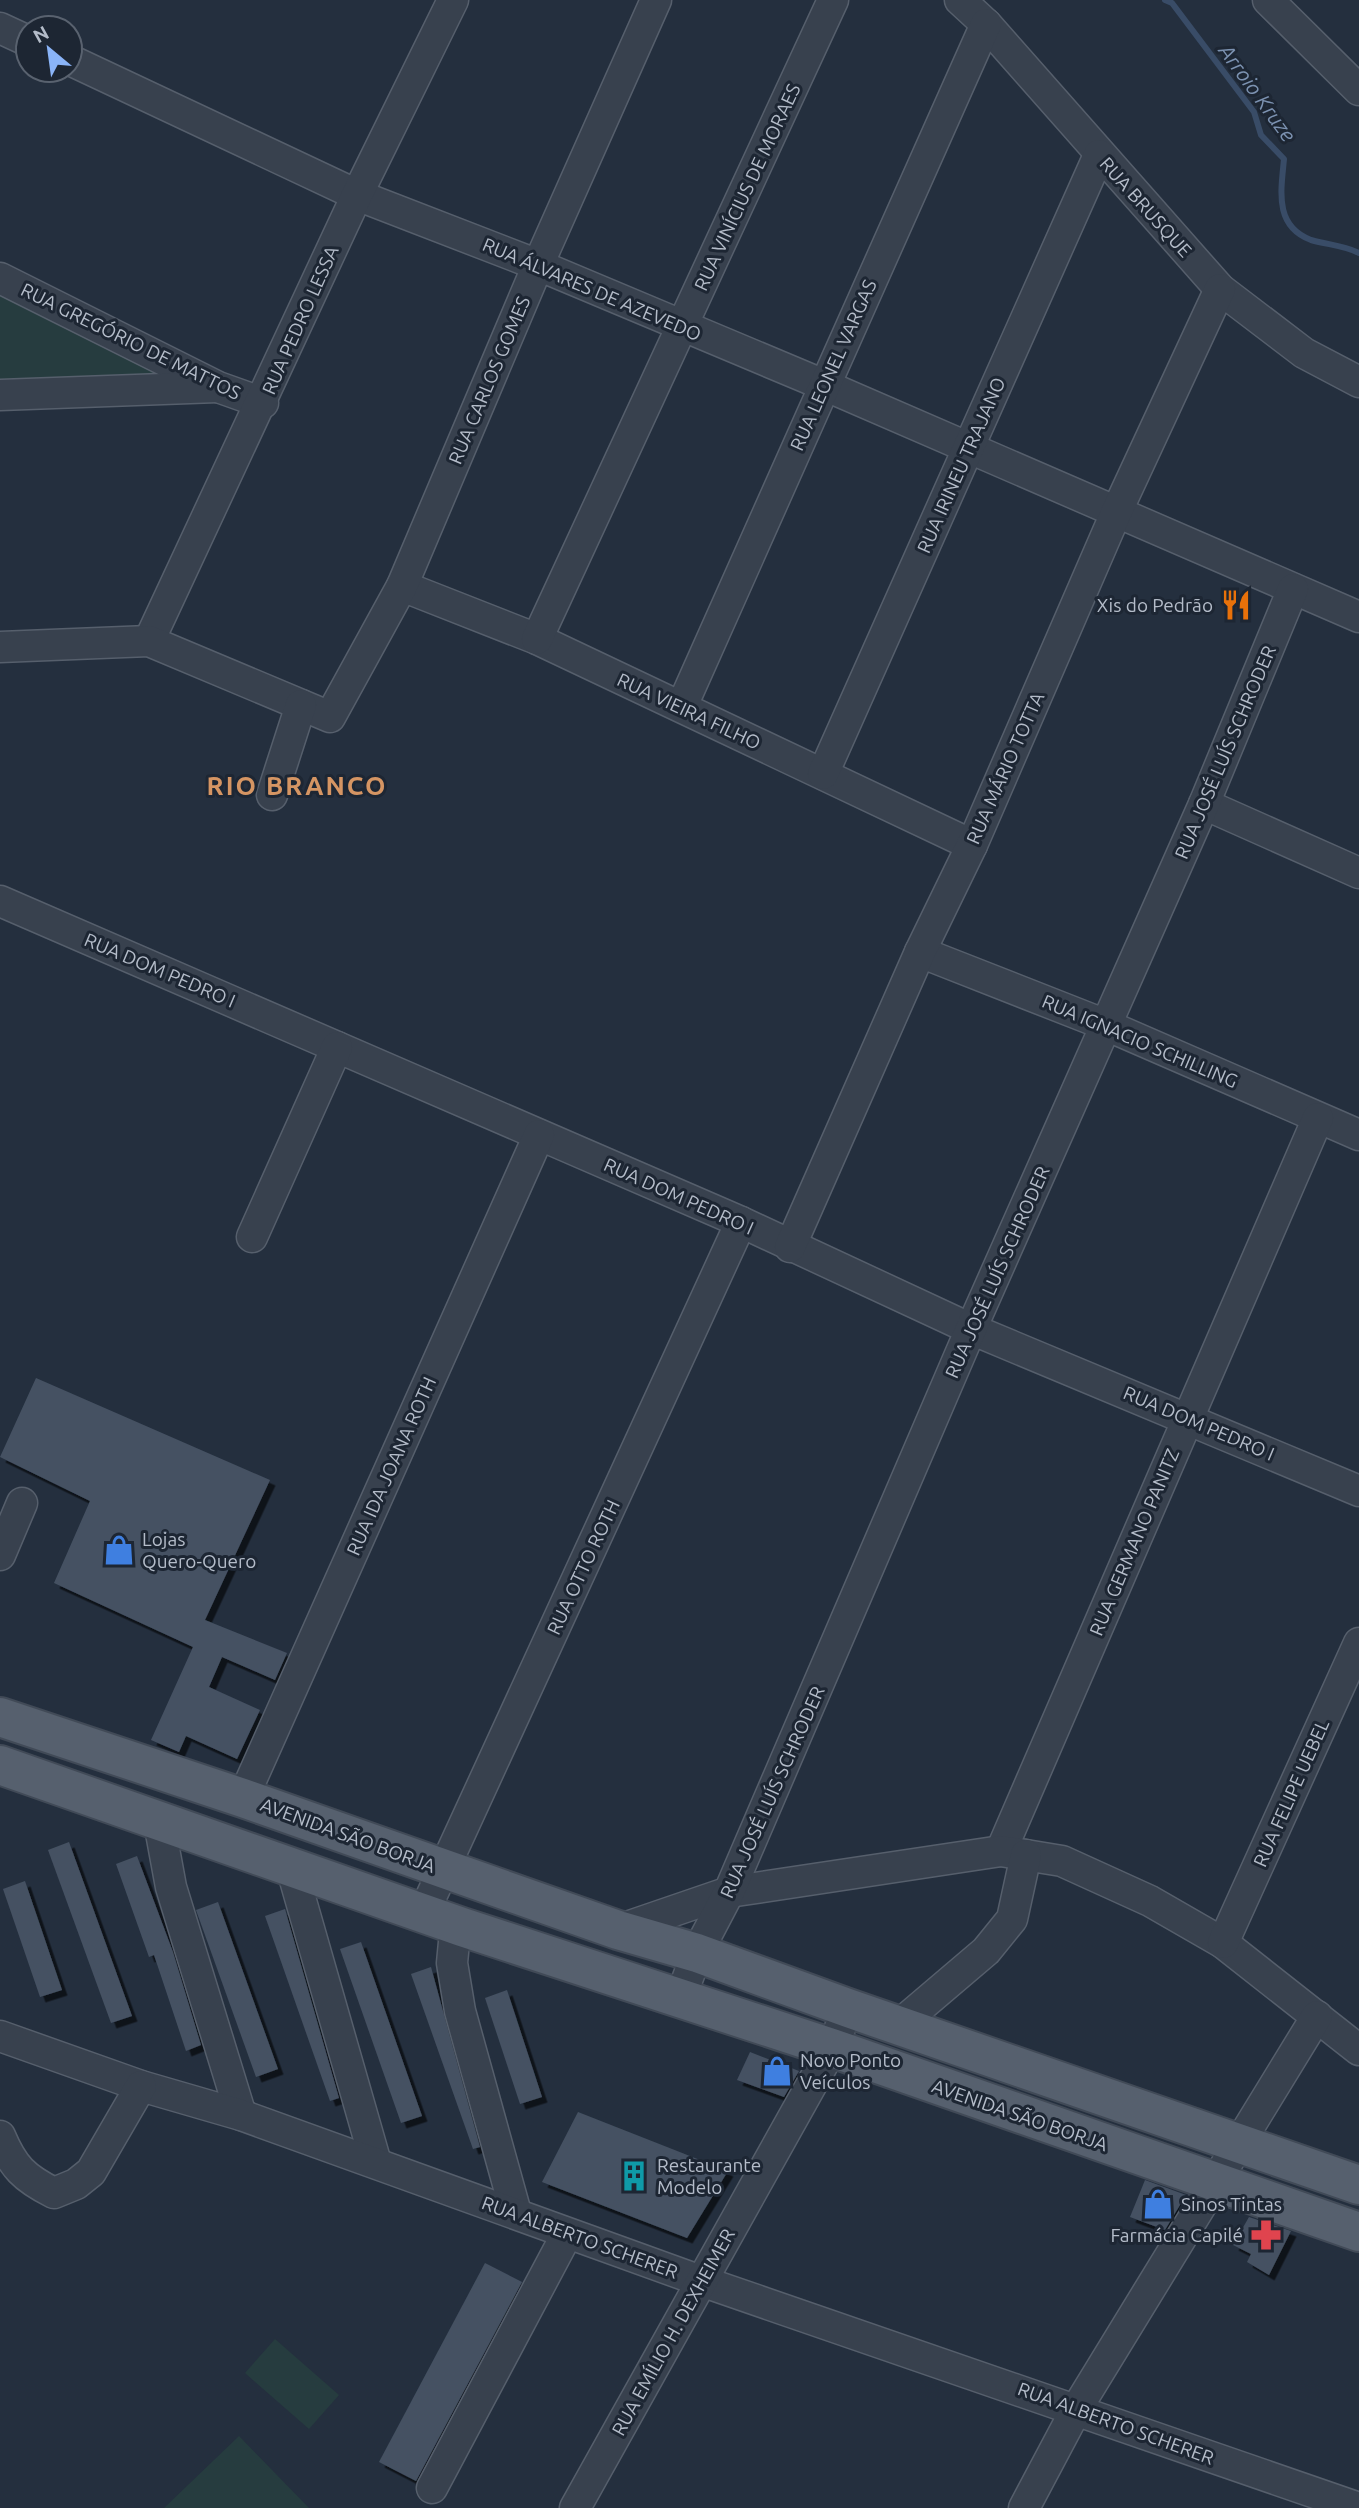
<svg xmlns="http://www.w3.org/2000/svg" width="1359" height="2508" viewBox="0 0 1359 2508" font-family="Ubuntu,sans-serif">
	<defs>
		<filter id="shadow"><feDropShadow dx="5.5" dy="5.5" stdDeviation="0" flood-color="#0009"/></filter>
	</defs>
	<rect width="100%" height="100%" fill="#242f3e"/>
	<!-- green -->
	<g fill="#263c3f">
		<path d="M0,293L178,381H0Z"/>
		<path d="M275,2339L339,2395L309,2429L245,2373Z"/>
		<path d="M239,2436L309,2508H164Z"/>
	</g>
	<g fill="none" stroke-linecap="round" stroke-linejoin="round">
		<!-- stream -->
		<path stroke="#394c67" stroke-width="6" d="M1165,0L1172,3L1254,112L1261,135L1284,159C1281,191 1274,226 1311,240C1328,245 1343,245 1359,253"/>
	</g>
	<!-- building -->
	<g fill="#455162" filter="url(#shadow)">
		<path d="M36,1378L270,1480L205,1620L287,1653L275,1680L222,1657L209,1687L260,1710L237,1759L186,1736L179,1752L151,1740L193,1647L54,1583L90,1501L0,1457Z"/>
		<path d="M69,1842L132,2016L111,2023L48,1850Z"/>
		<path d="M137,1856L173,1952L201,2045L186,2051L154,1955L149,1957L116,1864Z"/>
		<path d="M25,1881L62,1990L40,1997L3,1889Z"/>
		<path d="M218,1902L278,2069L256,2077L196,1910Z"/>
		<path d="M285,1909L339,2098L330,2101L265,1916Z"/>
		<path d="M361,1942L422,2116L401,2123L340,1949Z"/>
		<path d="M431,1967L480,2147L473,2149L411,1974Z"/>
		<path d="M507,1990L542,2097L520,2104L485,1998Z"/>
		<path d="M750,2052L799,2071L784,2097L737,2080Z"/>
		<path d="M578,2112L728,2171L687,2238L542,2182Z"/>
		<path d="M1145,2180L1186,2195L1165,2230L1130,2217Z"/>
		<path d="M1249,2217L1291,2231L1269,2275L1247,2262L1251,2254L1233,2245Z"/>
		<path d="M485,2263L522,2282L416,2481L379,2462Z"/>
	</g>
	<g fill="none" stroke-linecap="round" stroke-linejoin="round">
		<!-- minor casing -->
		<g stroke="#565f6c" stroke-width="33">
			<g id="minor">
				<path d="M960,0L986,24L1220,289L1304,353L1359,382"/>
				<path d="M1268,0L1359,90"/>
				<path d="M0,28L28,41"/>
				<path d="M70,60L357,195L538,265L824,385L1359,617"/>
				<path d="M0,278L218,387L263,403"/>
				<path d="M0,395L217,387"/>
				<path d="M402,586L537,639L972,845"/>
				<path d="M537,639L833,0"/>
				<path d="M149,641L357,195L453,0"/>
				<path d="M0,647L149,641L330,717L402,586L538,265L656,0"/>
				<path d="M682,706L986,24"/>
				<path d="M823,774L1099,155"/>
				<path d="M272,795L301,705"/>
				<path d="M1204,804L1359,873"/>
				<path d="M0,901L741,1222L971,1329L1359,1491"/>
				<path d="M920,952L1106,1025L1359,1135"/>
				<path d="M252,1237L337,1047"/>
				<path d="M790,1247L920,952L972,845L1116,513L1220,289"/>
				<path d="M0,1555L22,1503"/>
				<path d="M243,1798L539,1135"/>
				<path d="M159,1822L171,1887L241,2115"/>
				<path d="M1001,1851L1318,1118"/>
				<path d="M291,1866L376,2163"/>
				<path d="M424,1912L741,1222"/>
				<path d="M462,1927L454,1942L452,1963L460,2011L516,2213"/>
				<path d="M618,1930L729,1892L1001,1851L1062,1861L1150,1901L1223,1943L1359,2050"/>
				<path d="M1223,1943L1359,1643"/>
				<path d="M680,1999L697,1953L729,1892L971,1329L1204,804L1293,589"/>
				<path d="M899,2025L986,1951L1012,1919L1026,1855"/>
				<path d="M0,2036L141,2086L241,2115L701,2281L1359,2508"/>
				<path d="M0,2136C13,2167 24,2178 54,2193L76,2184L91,2172L141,2086"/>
				<path d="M432,2488L567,2234"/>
				<path d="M575,2508L832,2048L848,2008"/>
				<path d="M1024,2508L1077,2408L1317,2016"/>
			</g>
		</g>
		<!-- major casing -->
		<g stroke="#414a57" stroke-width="42">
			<g id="major">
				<path d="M0,1717L243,1798L618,1930L697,1953L848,2008L1359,2185"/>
				<path d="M0,1765L462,1927L832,2048L1359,2232"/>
			</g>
		</g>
		<!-- minor -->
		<use href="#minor" stroke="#38414e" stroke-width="30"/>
		<!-- major -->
		<use href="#major" stroke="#56606e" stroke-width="38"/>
	</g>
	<!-- icons -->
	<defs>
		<g id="restaurant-bare" transform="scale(2.415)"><path d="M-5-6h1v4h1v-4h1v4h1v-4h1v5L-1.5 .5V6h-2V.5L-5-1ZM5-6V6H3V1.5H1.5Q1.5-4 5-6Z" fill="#e8710a" stroke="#1d2633" stroke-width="2.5" paint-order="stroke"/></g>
		<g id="shop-bare" transform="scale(2.415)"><path d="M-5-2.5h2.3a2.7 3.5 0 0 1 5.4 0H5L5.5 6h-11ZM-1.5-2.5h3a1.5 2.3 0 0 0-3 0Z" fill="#3f7fe0" stroke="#1d2633" stroke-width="2.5" paint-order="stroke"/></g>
		<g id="building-bare" transform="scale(2.415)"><path d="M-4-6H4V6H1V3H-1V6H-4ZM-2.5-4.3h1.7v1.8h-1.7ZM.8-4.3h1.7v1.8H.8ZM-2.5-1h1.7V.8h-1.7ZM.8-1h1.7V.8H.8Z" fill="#0f9aa8" stroke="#1d2633" stroke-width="2.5" paint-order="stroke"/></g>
		<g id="pharmacy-bare" transform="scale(2.415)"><path d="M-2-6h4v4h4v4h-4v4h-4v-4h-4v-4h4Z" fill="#e0444e" stroke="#1d2633" stroke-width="2.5" paint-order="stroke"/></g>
	</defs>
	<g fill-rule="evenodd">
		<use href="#restaurant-bare" x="1236" y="605"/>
		<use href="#shop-bare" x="119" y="1550"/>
		<use href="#shop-bare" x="777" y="2071"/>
		<use href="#building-bare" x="634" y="2176"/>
		<use href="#shop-bare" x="1158" y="2204"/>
		<use href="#pharmacy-bare" x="1266" y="2235"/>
	</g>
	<g text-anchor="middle" stroke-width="6" stroke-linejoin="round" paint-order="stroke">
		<!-- street labels -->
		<g font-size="19" fill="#b4bcc9" stroke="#1d2633">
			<text transform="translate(747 187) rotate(-65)" y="7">RUA VINÍCIUS DE MORAES</text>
			<text transform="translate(1146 207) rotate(48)" y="7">RUA BRUSQUE</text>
			<text transform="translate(592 289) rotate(23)" y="7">RUA ÁLVARES DE AZEVEDO</text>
			<text transform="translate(300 320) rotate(-66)" y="7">RUA PEDRO LESSA</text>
			<text transform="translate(131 341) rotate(26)" y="7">RUA GREGÓRIO DE MATTOS</text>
			<text transform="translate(833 365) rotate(-66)" y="7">RUA LEONEL VARGAS</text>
			<text transform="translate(489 380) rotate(-67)" y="7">RUA CARLOS GOMES</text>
			<text transform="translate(961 465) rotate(-66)" y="7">RUA IRINEU TRAJANO</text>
			<text transform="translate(689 711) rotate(25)" y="7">RUA VIEIRA FILHO</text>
			<text transform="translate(1225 752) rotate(-67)" y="7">RUA JOSÉ LUÍS SCHRODER</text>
			<text transform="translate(1005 768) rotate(-66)" y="7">RUA MÁRIO TOTTA</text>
			<text transform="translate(160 970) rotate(23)" y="7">RUA DOM PEDRO I</text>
			<text transform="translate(1140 1041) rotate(23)" y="7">RUA IGNACIO SCHILLING</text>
			<text transform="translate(679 1196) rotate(24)" y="7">RUA DOM PEDRO I</text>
			<text transform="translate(997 1272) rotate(-66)" y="7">RUA JOSÉ LUÍS SCHRODER</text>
			<text transform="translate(1199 1423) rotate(23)" y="7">RUA DOM PEDRO I</text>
			<text transform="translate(391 1466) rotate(-66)" y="7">RUA IDA JOANA ROTH</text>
			<text transform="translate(1134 1542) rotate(-67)" y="7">RUA GERMANO PANITZ</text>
			<text transform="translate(583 1567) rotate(-65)" y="7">RUA OTTO ROTH</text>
			<text transform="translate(772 1792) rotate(-66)" y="7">RUA JOSÉ LUÍS SCHRODER</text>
			<text transform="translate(1291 1793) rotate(-66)" y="7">RUA FELIPE UEBEL</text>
			<text transform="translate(348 1835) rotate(20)" y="7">AVENIDA SÃO BORJA</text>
			<text transform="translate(1020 2115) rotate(19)" y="7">AVENIDA SÃO BORJA</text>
			<text transform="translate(580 2237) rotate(20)" y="7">RUA ALBERTO SCHERER</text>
			<text transform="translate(673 2332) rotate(-61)" y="7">RUA EMÍLIO H. DEXHEIMER</text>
			<text transform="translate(1116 2423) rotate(20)" y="7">RUA ALBERTO SCHERER</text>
		</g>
		<!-- poi labels -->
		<g font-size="19" fill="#b4bcc9" stroke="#1d2633" text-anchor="start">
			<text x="1213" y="612" text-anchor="end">Xis do Pedrão</text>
			<text x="142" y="1546">Lojas<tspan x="142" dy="22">Quero-Quero</tspan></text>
			<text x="800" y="2067">Novo Ponto<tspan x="800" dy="22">Veículos</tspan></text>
			<text x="657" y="2172">Restaurante<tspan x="657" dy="22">Modelo</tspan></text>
			<text x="1181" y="2211">Sinos Tintas</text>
			<text x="1243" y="2242" text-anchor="end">Farmácia Capilé</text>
		</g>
		<!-- water labels -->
		<g font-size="21" font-style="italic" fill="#7c92b1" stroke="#1d2633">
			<text transform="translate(1257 93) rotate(54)" y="7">Arroio Kruze</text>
		</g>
		<!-- district labels -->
		<g font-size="26" font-weight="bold" letter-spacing="2" fill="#d59563" stroke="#1d2633">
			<text x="297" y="795">RIO BRANCO</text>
		</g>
	</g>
	<!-- north arrow -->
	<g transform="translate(49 49) rotate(331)"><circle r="33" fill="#1d2633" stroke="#59626f" stroke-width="2"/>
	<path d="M0-5L12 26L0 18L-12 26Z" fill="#8ab4f8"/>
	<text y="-10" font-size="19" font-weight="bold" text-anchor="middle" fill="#b4bcc9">N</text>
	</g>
</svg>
